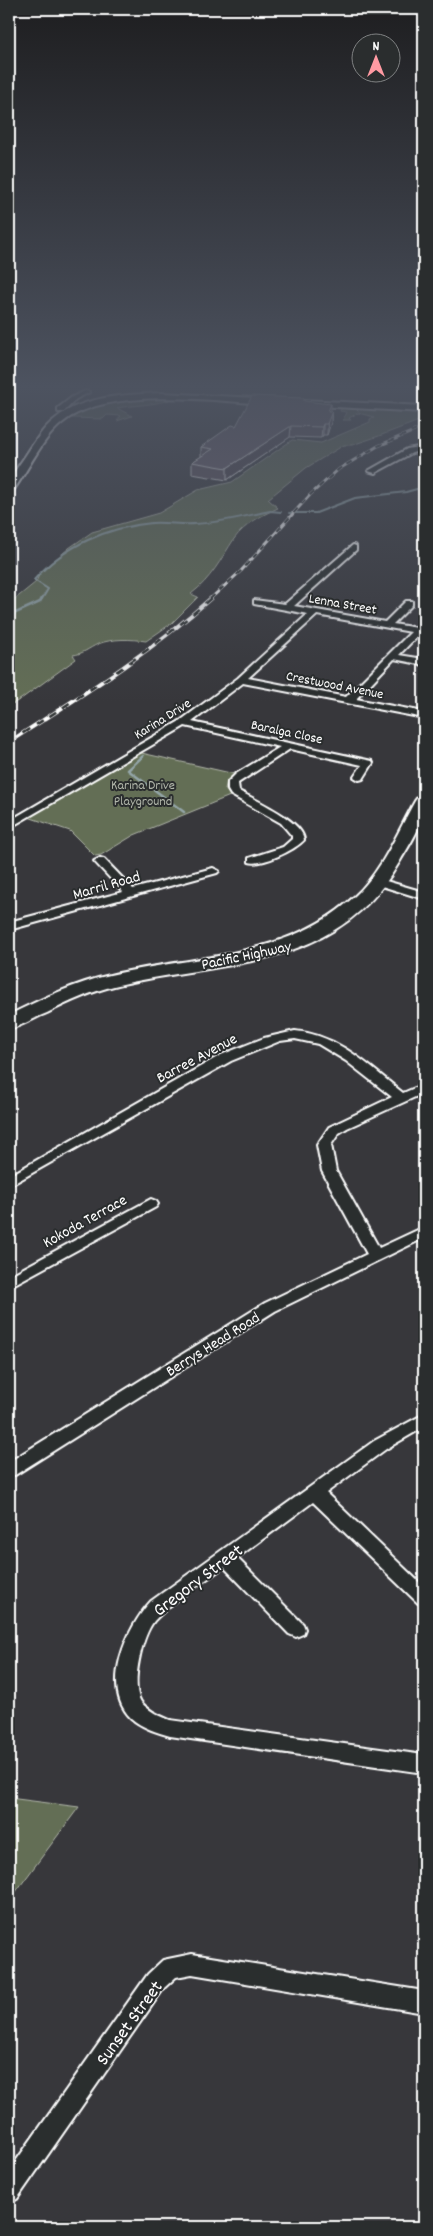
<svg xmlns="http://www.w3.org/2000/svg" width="433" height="2236" viewBox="0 0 433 2236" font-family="Dekko,sans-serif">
	<rect width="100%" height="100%" fill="#37373b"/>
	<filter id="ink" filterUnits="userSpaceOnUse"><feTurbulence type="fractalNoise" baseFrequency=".02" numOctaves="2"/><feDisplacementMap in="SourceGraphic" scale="10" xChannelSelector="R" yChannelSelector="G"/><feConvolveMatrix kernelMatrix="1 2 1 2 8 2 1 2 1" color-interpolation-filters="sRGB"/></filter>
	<g filter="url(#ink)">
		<!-- green -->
		<g fill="#636e55" stroke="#b1b6aa">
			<path d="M172,399C157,405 134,405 117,408L132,416L117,421L121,416L107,415L103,419L72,418C99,398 141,399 172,399Z"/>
			<path d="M342,407L424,411V419L379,436L352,445H344L306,468L268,499L278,508C262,515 245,524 234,539C221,559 211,579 191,594L198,597L172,623L146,641C131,639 113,638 98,644C89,648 83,654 73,655L76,659L21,699L9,706V604L36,582L40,573L69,548L92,532L159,513L198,490L232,482L292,440L321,443L370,422V419L374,417L358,413L349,418L351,420H343L346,412L340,411Z"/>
			<path d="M137,752L235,774L227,780L225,789L230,796L134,835L101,855L95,856L70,831L28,817Z"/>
			<path d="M9,1798L79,1807L9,1901Z"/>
		</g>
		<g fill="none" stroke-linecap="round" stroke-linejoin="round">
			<!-- stream-far1 -->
			<g stroke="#94a6a9" stroke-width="2">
				<path d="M289,513H316L355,498L406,492L424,487"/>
				<path d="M42,599L48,589L34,580C63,546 108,527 152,523C166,522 180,525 194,524C220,523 245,516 270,511L281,512"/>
			</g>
			<!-- stream -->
			<g stroke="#94a6a9" stroke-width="2.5">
				<path d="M9,616L40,602L42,598"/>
				<path d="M143,756L128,770L184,812"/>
			</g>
			<!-- street casing -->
			<g stroke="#fff" stroke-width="4">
				<g id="street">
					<path d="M85,391L90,392L76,399L64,412H58V408L72,397Z"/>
					<path d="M424,446V450L412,453L375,473L368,471L407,449Z"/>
					<path d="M353,545L356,546V550L294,606L385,622L406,601H412V605L393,624L424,629V635L419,634L399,655L424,659V665L394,659L356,699L424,712V718L243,683L192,722L372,761L373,763L363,779L359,780L354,777L362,765L290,749L238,783L239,791C255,800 303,821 304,840C295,850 262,866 249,862V858L283,847L292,839V836L281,823L231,795L228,790V782L236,774L280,747L185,726L9,828V821L180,721L238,678L308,614L254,604V600L285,604ZM317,615L411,632L346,697L248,678Z"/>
					<path d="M100,858L104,859L133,889L213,868L219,871L217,873L9,930V922L123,892L94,861Z"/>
					<path d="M379,879L424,892V899L375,884L373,882Z"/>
					<path d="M295,1031C339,1035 370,1067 403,1093L424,1084V1093L347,1128L339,1133L331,1145L336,1171L379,1248L424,1227V1238L275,1311L15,1475L9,1476V1462L265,1303L367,1254L322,1171L317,1145L329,1127L392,1097L346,1061L318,1044L295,1039L280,1041L231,1061L9,1186V1176L221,1055L264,1038Z"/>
					<path d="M151,1199L156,1201L158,1204L156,1207L9,1287V1276Z"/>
					<path d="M424,1414V1427L386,1449L326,1493L424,1587V1605L418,1603L313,1502L237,1558L303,1624L305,1629L303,1634L296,1637L289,1634L224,1567C201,1584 173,1600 154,1621C142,1636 130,1685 141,1702C148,1711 160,1716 170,1720L424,1755V1773L170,1736C157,1732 142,1728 131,1718C100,1687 127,1627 151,1601L374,1441Z"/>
					<path d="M192,1954L424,1991V2013L192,1974L176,1977L164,1988L17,2199L9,2203V2171L148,1974L163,1960Z"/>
				</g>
			</g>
			<!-- secondary casing -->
			<g stroke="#fff" stroke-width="4">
				<g id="secondary">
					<path d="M162,393L275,399L280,402L275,405C219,401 107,385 62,423C41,440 28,470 13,491L9,492C9,477 18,467 26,455C34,443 43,428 55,419C84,395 126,395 162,393Z"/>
					<path d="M304,400L424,406V412L300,405V401Z"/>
				</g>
			</g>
			<!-- primary casing -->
			<g stroke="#fff" stroke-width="4">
				<path id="primary" d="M424,796C426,821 413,839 400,861C335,974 222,959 114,986C90,992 68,1002 47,1013C34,1018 22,1026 9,1029V1015C41,999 75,983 110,975C195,955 288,959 355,896C382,871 397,833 415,801L418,797Z"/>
			</g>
			<!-- street -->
			<use href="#street" fill="#2a2d2e" fill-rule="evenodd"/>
			<!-- secondary -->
			<use href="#secondary" fill="#2a2d2e" fill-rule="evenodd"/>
			<!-- primary -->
			<use href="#primary" fill="#2a2d2e" fill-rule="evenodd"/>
			<!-- rail-far1 casing -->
			<g stroke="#fff" stroke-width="3">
				<path id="rail-far1" d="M210,599L241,571L310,495L339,469L378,446L424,427"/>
			</g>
			<!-- rail casing -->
			<g stroke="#fff" stroke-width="4">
				<path id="rail" d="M9,742C79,697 149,654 211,598"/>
			</g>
			<!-- rail-far1 -->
			<use href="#rail-far1" stroke="#2a2d2e" stroke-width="2" stroke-dasharray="6" stroke-linecap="butt"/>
			<!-- rail -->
			<use href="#rail" stroke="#2a2d2e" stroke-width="2.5" stroke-dasharray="8" stroke-linecap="butt"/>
		</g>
		<!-- wall -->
		<path fill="#5e535f" stroke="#fff" d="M332,411L331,422L327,435H323L321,438L290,437L227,480L192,474V462L201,457V447L236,426Z"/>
		<!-- shaded-wall -->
		<g fill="#4c434e" stroke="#fff">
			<path d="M331,404V422L327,435L328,411Z"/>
			<path d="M323,424V435L321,438L322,427Z"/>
			<path d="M291,426L290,437L227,480V468Z"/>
		</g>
		<!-- building -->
		<path fill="#6d606f" stroke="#fff" d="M252,396L304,398V401L331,404L328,411H332L327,424H323L322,427L291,426L227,468L192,462L213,449L201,447L232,425L236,426Z"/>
	</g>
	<!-- sky -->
	<linearGradient id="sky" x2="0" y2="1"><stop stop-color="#1e1e20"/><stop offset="0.55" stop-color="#4d5360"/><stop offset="1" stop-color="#4d5360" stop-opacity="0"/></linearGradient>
	<rect width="433" height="702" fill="url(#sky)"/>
	<g text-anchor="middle" stroke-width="4" stroke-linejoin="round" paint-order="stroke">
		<!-- far-street labels -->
		<g font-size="14" fill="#fff" stroke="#2a2d2e">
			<text transform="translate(343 603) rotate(10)" y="5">Lenna Street</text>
			<text transform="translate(335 684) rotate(11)" y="5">Crestwood Avenue</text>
			<text transform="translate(162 718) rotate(-32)" y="5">Karina Drive</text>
			<text transform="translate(287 731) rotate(12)" y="5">Baralga Close</text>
		</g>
		<!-- far-park labels -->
		<g font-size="14" fill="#b1b6aa" stroke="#2a2d2e">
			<text x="143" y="789">Karina Drive<tspan x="143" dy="16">Playground</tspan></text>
		</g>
		<!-- street labels -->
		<g font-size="16" fill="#fff" stroke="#2a2d2e">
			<text transform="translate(106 884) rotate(-16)" y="6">Marril Road</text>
			<text transform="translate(246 954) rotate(-12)" y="6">Pacific Highway</text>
			<text transform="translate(196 1057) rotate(-28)" y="6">Barree Avenue</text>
			<text transform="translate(84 1220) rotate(-29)" y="6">Kokoda Terrace</text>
			<text transform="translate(212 1343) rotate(-32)" y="6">Berrys Head Road</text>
		</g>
		<!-- near-street labels -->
		<g font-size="19" fill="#fff" stroke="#2a2d2e">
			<text transform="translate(197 1579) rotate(-37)" y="7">Gregory Street</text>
			<text transform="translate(128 2022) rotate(-54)" y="7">Sunset Street</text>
		</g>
	</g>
	<!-- margin -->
	<rect width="433" height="2236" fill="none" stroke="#2a2d2e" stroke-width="30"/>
	<rect x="15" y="15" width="403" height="2206" fill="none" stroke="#fff" stroke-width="2" filter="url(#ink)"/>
	<!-- north arrow -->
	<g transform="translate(376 58)"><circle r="24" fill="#2a2d2e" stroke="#7f8182"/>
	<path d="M0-4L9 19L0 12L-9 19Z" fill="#ff9aa2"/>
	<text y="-8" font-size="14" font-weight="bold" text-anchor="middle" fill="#ffffff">N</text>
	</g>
</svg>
